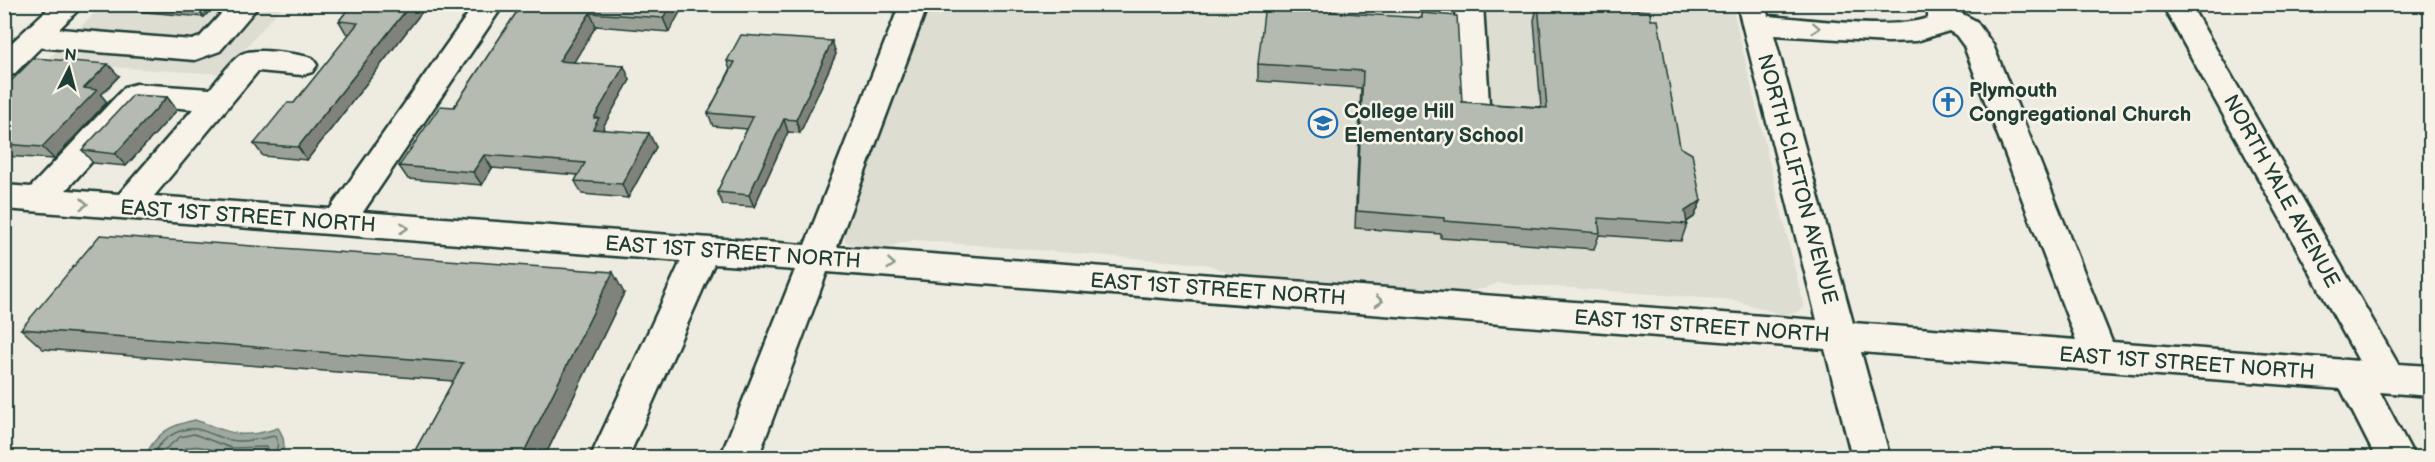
<svg xmlns="http://www.w3.org/2000/svg" width="2435" height="462" viewBox="0 0 2435 462" font-family="'Balsamiq Sans',sans-serif">
	<rect width="100%" height="100%" fill="#eeece1"/>
	<filter id="ink" filterUnits="userSpaceOnUse"><feTurbulence type="fractalNoise" baseFrequency=".0167" numOctaves="2"/><feDisplacementMap in="SourceGraphic" scale="12" xChannelSelector="R" yChannelSelector="G"/><feConvolveMatrix kernelMatrix="1 2 1 2 8 2 1 2 1" color-interpolation-filters="sRGB"/></filter>
	<g filter="url(#ink)">
		<!-- built -->
		<g fill="#ddddd2">
			<path d="M103,5H283L223,74L44,63Z"/>
			<path d="M930,5H1732L1804,307L1797,312L1783,315L1734,300L1498,283L1483,289L1454,293L1235,276L1210,265L1192,263L914,240L880,249L863,248L846,242L843,233Z"/>
		</g>
		<!-- water -->
		<path fill="#9fa99f" stroke="#6c7e74" stroke-width="1.5" d="M195,420C231,432 239,441 278,428C285,438 286,448 279,458L147,457L146,454C158,432 171,425 195,420Z"/>
		<g fill="none" stroke-linecap="round" stroke-linejoin="round">
			<!-- shore -->
			<g stroke="#52685f" stroke-width="1.5">
				<path d="M153,458C155,448 161,442 170,436C199,418 209,439 237,441C250,442 263,438 275,436L278,444L274,458"/>
				<path d="M160,458L164,450L180,437L194,434L231,448L266,447L268,449L267,458"/>
				<path d="M170,458C196,435 211,453 240,458"/>
			</g>
			<!-- minor casing -->
			<g stroke="#1f3d34" stroke-width="5">
				<g id="minor">
					<path d="M230,4H260L220,51L195,60L36,47L26,44L22,37L26,30L36,27L192,40L200,37Z"/>
					<path d="M475,4H504L363,212L805,245L900,4H928L837,247L1817,320L1737,4H1765L1768,16C1811,19 1890,31 1928,18V4H1956L1957,11L1976,21L1993,45L2112,342L2359,361L2162,4H2190L2398,364L2430,366V396L2380,392L2415,458H2376L2341,389L1861,352L1890,458H1852L1825,349L827,272L758,458H720L795,270L714,264L628,458H590L681,261L4,209V185L31,187L125,87L136,84L210,89C218,80 232,59 242,54C254,47 298,54 312,58L317,65L312,72L302,75L258,71L154,196L330,209ZM1949,31L1956,35L1964,46L2076,340L1853,323L1774,35L1888,42L1916,41ZM143,105L193,109L119,194L66,190Z"/>
					<path d="M1455,4H1483L1489,104L1485,111L1474,114L1463,111L1459,104Z"/>
				</g>
			</g>
			<!-- major casing -->
			<g stroke="#1f3d34" stroke-width="5">
				<path id="major" d="M53,4H84L14,74L4,77V50Z"/>
			</g>
			<!-- minor -->
			<use href="#minor" fill="#f7f3e8" fill-rule="evenodd"/>
			<!-- major -->
			<use href="#major" fill="#f7f3e8" fill-rule="evenodd"/>
		</g>
		<!-- wall -->
		<g fill="#9ca197" stroke="#1f3d34" stroke-width="1.5">
			<path d="M118,4H216L204,17L122,10Z"/>
			<path d="M352,4H428L307,160L263,156L254,144L294,103L350,34L346,33L339,21Z"/>
			<path d="M522,4H683L669,32L596,26L573,62L630,80L603,127L604,130L656,147L628,198L582,194L575,181L578,175L492,168L482,185L408,179L399,166L454,107Z"/>
			<path d="M1538,4L1651,20L1680,147L1701,201L1694,217L1687,222V224L1681,241L1599,235L1594,249L1441,238V234L1355,228L1361,88L1258,81V64L1422,18V13L1462,102L1541,107L1534,20Z"/>
			<path d="M832,41L836,54L800,133L788,132L754,207L723,205L717,192L747,129L713,126L708,113L730,70L727,61Z"/>
			<path d="M119,76L101,95L107,102L54,159L4,156V88Z"/>
			<path d="M167,97L177,110L126,166L93,163L82,150Z"/>
			<path d="M624,293L544,458H411L453,381L43,349L21,329Z"/>
		</g>
		<!-- shaded-wall -->
		<g fill="#7f837b" stroke="#1f3d34" stroke-width="1.5">
			<path d="M195,4H216L204,17Z"/>
			<path d="M411,4H428L307,160L298,147Z"/>
			<path d="M671,4L684,5L669,32L663,18Z"/>
			<path d="M590,13L596,26L566,75L559,61Z"/>
			<path d="M832,41L836,54L800,133L796,120Z"/>
			<path d="M108,64L119,76L101,95L107,102L54,159L42,147L84,88Z"/>
			<path d="M624,66L630,80L603,127L605,132L593,129L594,118Z"/>
			<path d="M167,97L177,110L126,166L115,154Z"/>
			<path d="M784,119L788,132L754,207L749,195Z"/>
			<path d="M649,133L656,147L628,198L622,184Z"/>
			<path d="M484,155L492,168L482,185L473,172Z"/>
			<path d="M1701,201L1694,217L1683,224L1685,211Z"/>
			<path d="M613,272L624,293L544,458H521Z"/>
		</g>
		<!-- building -->
		<g fill="#b5bbb0" stroke="#1f3d34" stroke-width="1.5">
			<path d="M352,4H411L298,147L254,144L287,103H294L358,23L339,21Z"/>
			<path d="M522,4H671L663,18L590,13L559,61L624,66L594,118H599L593,129L649,133L622,184L575,181L585,163L484,155L473,172L399,166L440,106L454,107Z"/>
			<path d="M1265,4H1331V12L1422,18V13L1457,16L1462,102L1547,108L1538,4L1650,11L1651,20H1658L1680,147L1692,154L1701,201L1685,211L1687,224L1598,218L1600,233L1444,221V218L1357,211L1363,71L1258,64Z"/>
			<path d="M741,35L832,41L796,120L784,119L749,195L717,192L753,117L708,113L735,62L727,61Z"/>
			<path d="M34,58L108,64L84,88L97,90L42,147L4,144V88Z"/>
			<path d="M133,95L167,97L115,154L82,150Z"/>
			<path d="M100,235L613,272L521,458H411L463,363L21,329Z"/>
		</g>
		<!-- one-way arrows -->
		<defs><path id="oneway-chevron" d="M-2-3.5L2.5 0L-2 3.5" fill="none" stroke-width="1.6" stroke-linecap="round" stroke-linejoin="round" transform="scale(1.5)"/></defs>
		<g stroke="#8b988e">
			<use href="#oneway-chevron" transform="translate(1816 28) rotate(3)"/>
			<use href="#oneway-chevron" transform="translate(84 204) rotate(4)"/>
			<use href="#oneway-chevron" transform="translate(404 228) rotate(4)"/>
			<use href="#oneway-chevron" transform="translate(891 264) rotate(4)"/>
			<use href="#oneway-chevron" transform="translate(1379 301) rotate(4)"/>
		</g>
	</g>
	<!-- icons -->
	<defs>
		<g id="church-ring" transform="scale(1.5)"><circle r="9.5" fill="#f7f3e8" stroke="#1f6fb2" stroke-width="1.5"/><path d="M-1.2-6h2.4v3.5h3.3v2.4h-3.3V6h-2.4V-.1h-3.3v-2.4h3.3Z" fill="#1f6fb2"/></g>
		<g id="school-ring" transform="scale(1.5)"><circle r="9.5" fill="#f7f3e8" stroke="#1f6fb2" stroke-width="1.5"/><path d="M0-5L7-2L0 1L-7-2ZM-4 1L0 2.5L4 1V4Q0 6-4 4Z" fill="#1f6fb2"/></g>
	</defs>
	<g fill-rule="evenodd">
		<use href="#church-ring" x="1948" y="102"/>
		<use href="#school-ring" x="1323" y="123"/>
	</g>
	<g text-anchor="middle" stroke-width="5" stroke-linejoin="round" paint-order="stroke">
		<!-- poi labels -->
		<g font-size="21" font-weight="bold" fill="#1f3d34" stroke="#f7f3e8" text-anchor="start">
			<text x="1969" y="97">Plymouth<tspan x="1969" dy="24">Congregational Church</tspan></text>
			<text x="1344" y="118">College Hill<tspan x="1344" dy="24">Elementary School</tspan></text>
		</g>
		<!-- street labels -->
		<g font-size="21" fill="#1f3d34" stroke="#f7f3e8">
			<text transform="translate(1798 179) rotate(75)" y="7">NORTH CLIFTON AVENUE</text>
			<text transform="translate(2282 191) rotate(61)" y="7">NORTH YALE AVENUE</text>
			<text transform="translate(248 216) rotate(4)" y="7">EAST 1ST STREET NORTH</text>
			<text transform="translate(733 252) rotate(4)" y="7">EAST 1ST STREET NORTH</text>
			<text transform="translate(1218 289) rotate(4)" y="7">EAST 1ST STREET NORTH</text>
			<text transform="translate(1702 326) rotate(4)" y="7">EAST 1ST STREET NORTH</text>
			<text transform="translate(2187 363) rotate(4)" y="7">EAST 1ST STREET NORTH</text>
		</g>
	</g>
	<!-- margin -->
	<rect width="2435" height="462" fill="none" stroke="#f7f3e8" stroke-width="24"/>
	<rect x="12" y="12" width="2411" height="438" fill="none" stroke="#1f3d34" stroke-width="2" filter="url(#ink)"/>
	<!-- north arrow -->
	<g transform="translate(69 69) rotate(6)" stroke="#f7f3e8" stroke-width="4.5" paint-order="stroke">
	<path d="M0-4.5L10 22L0 15L-10 22Z" fill="#1f3d34"/>
	<text y="-9" font-size="16" font-weight="bold" text-anchor="middle" fill="#1f3d34">N</text>
	</g>
</svg>
